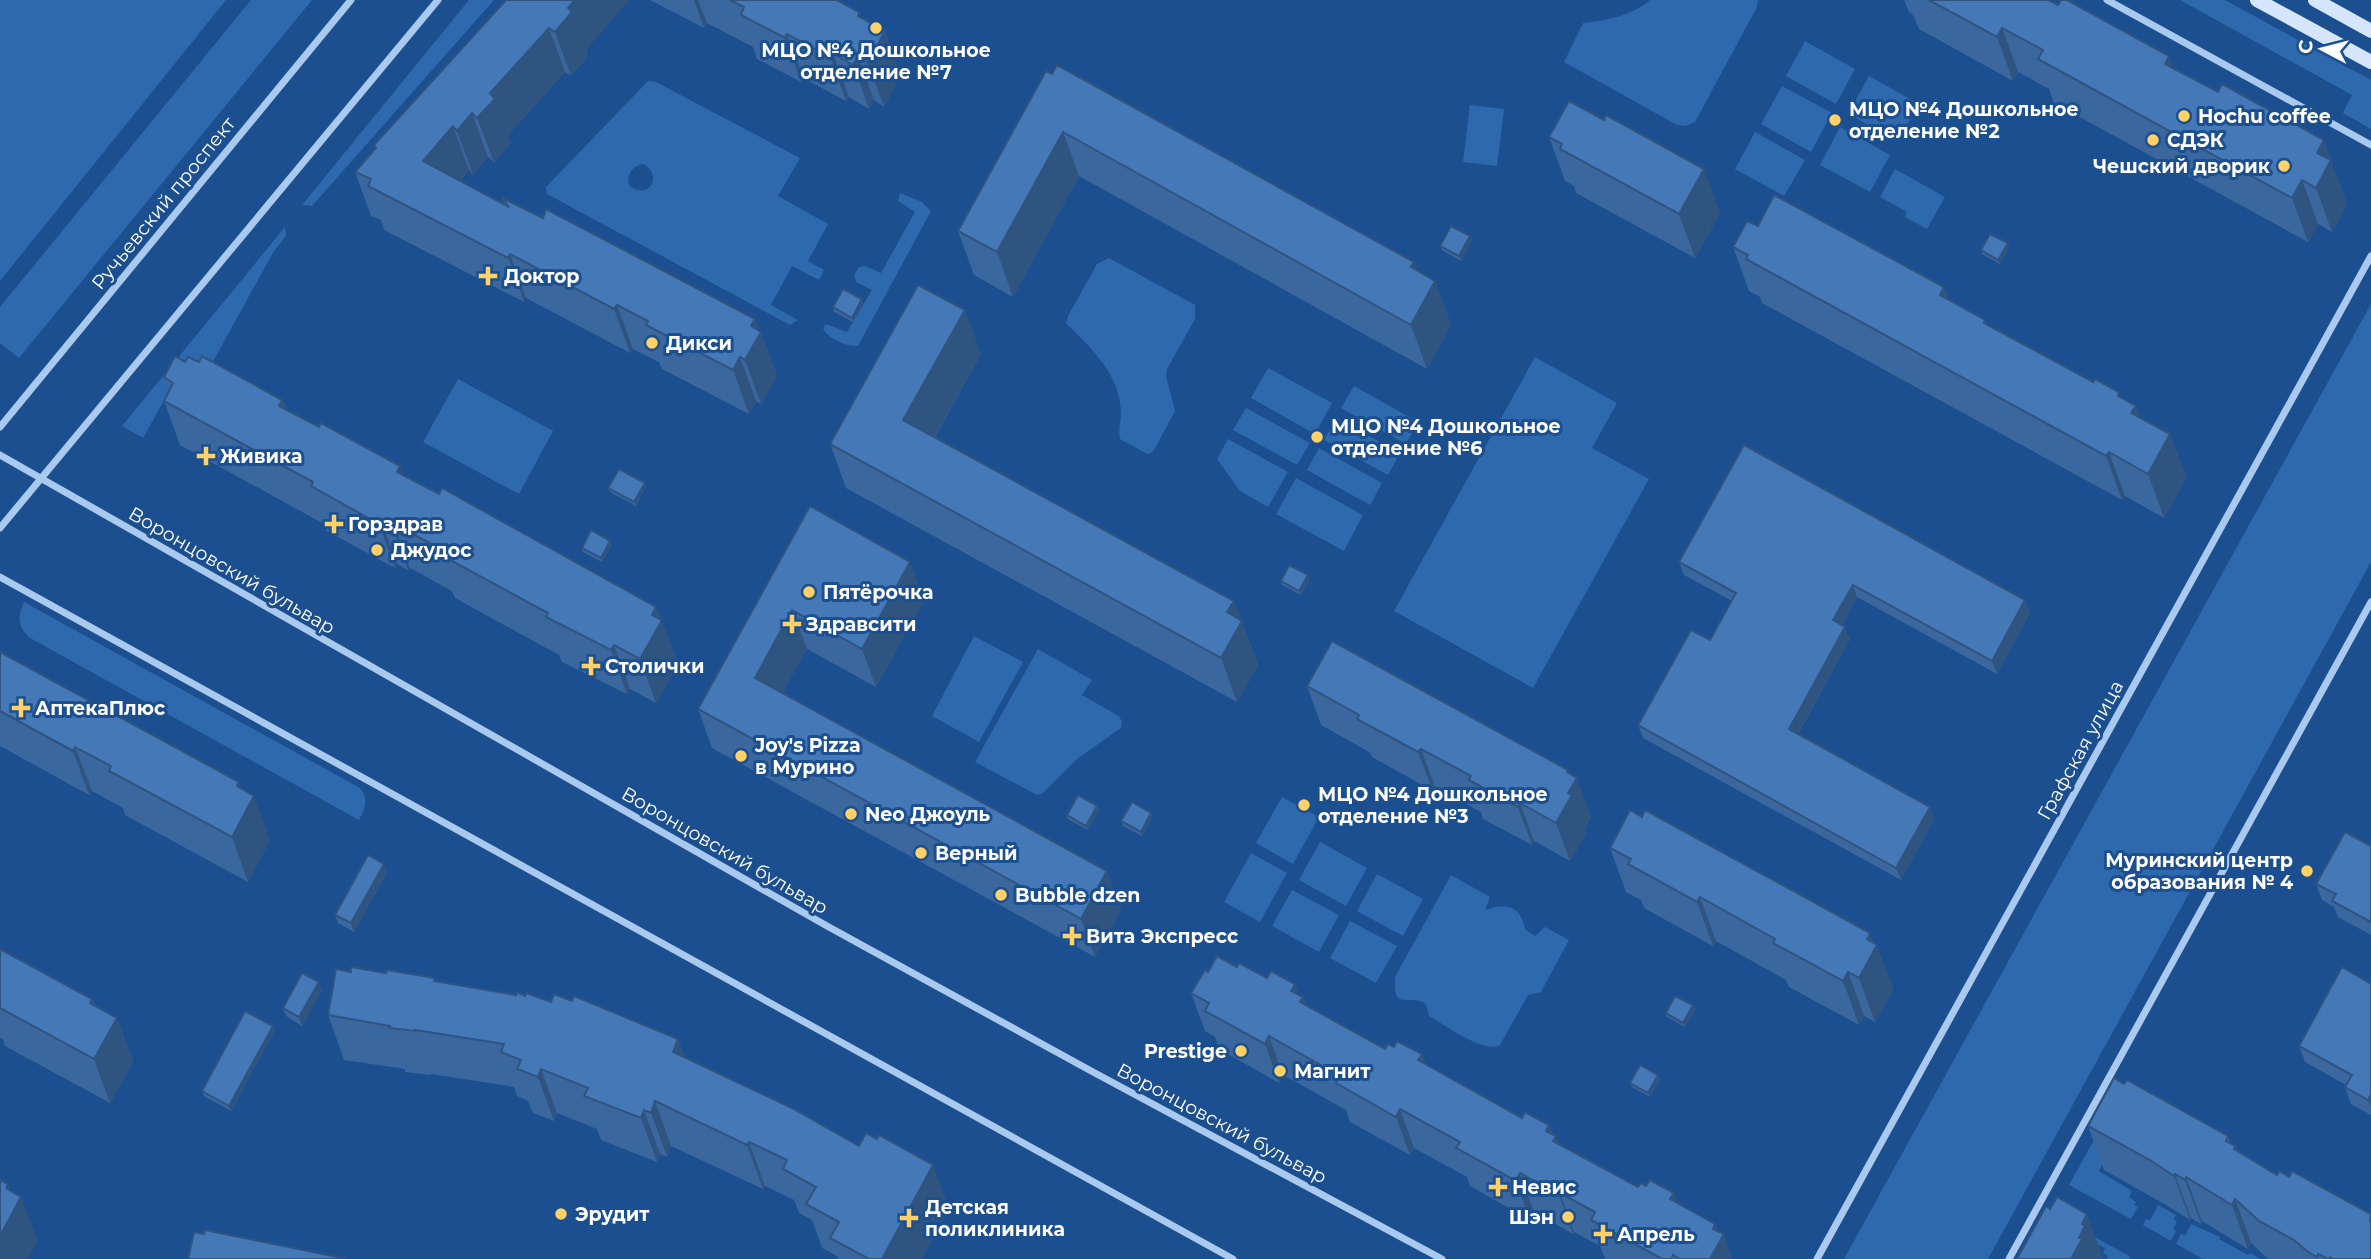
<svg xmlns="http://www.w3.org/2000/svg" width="2371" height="1259" viewBox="0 0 2371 1259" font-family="Montserrat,sans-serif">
	<rect width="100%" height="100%" fill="#1b4f8f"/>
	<!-- green -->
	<g fill="#2e69ad" fill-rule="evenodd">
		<path d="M0,0H226L0,281Z"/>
		<path d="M251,0H312L19,358L0,343V307Z"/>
		<path d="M469,0H494L312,206L302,205Z"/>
		<path d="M1650,0H1758L1757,7L1695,122L1686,126L1677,125L1564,62L1583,23C1608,20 1631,16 1650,0Z"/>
		<path d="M2180,0H2225L2371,80V129L2343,113L2352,95Z"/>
		<path d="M1805,41L1855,69L1836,104L1786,76Z"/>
		<path d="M1869,76L1919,104L1898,141L1848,114Z"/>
		<path d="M648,81L656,82L800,158L778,196L828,224L808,261L824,270L819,280L792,266L771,305L798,320L790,325L547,194L546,187ZM643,164C658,171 656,192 639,190C622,188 626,167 643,164Z"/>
		<path d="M1782,86L1832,113L1811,152L1761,124Z"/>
		<path d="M1470,105L1504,109L1497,166L1463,162Z"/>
		<path d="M1840,127L1890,155L1870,192L1820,165Z"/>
		<path d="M1755,132L1805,160L1784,196L1735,169Z"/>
		<path d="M1895,169L1945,197L1927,229L1905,217L1907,212L1880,197Z"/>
		<path d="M900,193L922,202L931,211L858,346C846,347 827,338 823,328L826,324L847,332L872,290L856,282L854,275L859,267L865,266L881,273L915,212L898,201Z"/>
		<path d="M285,227L286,236L274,251L210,367L171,388L143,438L122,426Z"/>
		<path d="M1109,258L1195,305V319L1167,369L1166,376L1175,411L1153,452L1147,454L1120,439C1118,430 1121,421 1121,411C1119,373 1091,348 1066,323L1068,316L1097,264Z"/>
		<path d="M2371,304V562L1988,1259H1844Z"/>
		<path d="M1535,357L1617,403L1592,448L1649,479L1533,688L1394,611Z"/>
		<path d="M1268,368L1332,403L1315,434L1251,398Z"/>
		<path d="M458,379L553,431L519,494L423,442Z"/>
		<path d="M1354,386L1418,422L1406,444L1341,408Z"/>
		<path d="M1246,408L1310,443L1297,465L1233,430Z"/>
		<path d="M1336,418L1400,453L1388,475L1324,440Z"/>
		<path d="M1228,439L1288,472L1268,507L1240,491L1217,459Z"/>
		<path d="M1319,448L1382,483L1370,505L1307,470Z"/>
		<path d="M1296,478L1363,515L1344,551L1276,514Z"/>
		<path d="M24,602L360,788C369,800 365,808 359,820L30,638C18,628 17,616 24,602Z"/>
		<path d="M974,636L1023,662L979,742L932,716Z"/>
		<path d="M1038,649L1092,680L1082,695L1119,716L1122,722L1121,728L1077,759L1043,793L1037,795L975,762Z"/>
		<path d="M1282,797L1319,817L1293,864L1256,843Z"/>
		<path d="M1320,842L1367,868L1346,906L1299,880Z"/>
		<path d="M1251,853L1287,873L1260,922L1224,902Z"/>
		<path d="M1377,874L1423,899L1403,936L1357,911Z"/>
		<path d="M1451,875L1490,897L1485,910C1506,902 1521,906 1525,929L1535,936L1545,927L1569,940L1541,992L1528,995L1500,1045C1484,1054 1445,1025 1429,1016L1426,1004C1408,993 1393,1013 1395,977Z"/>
		<path d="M1292,890L1339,915L1319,952L1272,926Z"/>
		<path d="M1350,921L1397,946L1376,983L1330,958Z"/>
		<path d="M2124,1086L2129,1117L2099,1171L2132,1191L2129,1197L2136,1202L2134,1205L2138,1207L2131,1219L2069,1185Z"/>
		<path d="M2158,1205L2176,1215L2174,1219L2177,1222L2173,1229L2176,1231L2171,1241L2143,1225L2146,1219L2150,1220Z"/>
		<path d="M2053,1214L2129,1256L2130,1259H2107L2108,1256L2103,1253L2105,1248L2082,1236Z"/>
		<path d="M2191,1224L2220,1237L2219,1239L2248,1255L2250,1253L2261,1259H2203L2176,1244L2181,1234L2185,1236Z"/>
	</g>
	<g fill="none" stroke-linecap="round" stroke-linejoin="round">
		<!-- street -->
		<g stroke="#a9c9ee" stroke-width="7">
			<path d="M2107,0L2371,145"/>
			<path d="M0,427L351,0"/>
			<path d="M0,455L827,926L1093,1072L1442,1259"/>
			<path d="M0,528L438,0"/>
			<path d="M0,577L1233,1259"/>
			<path d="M1817,1259L2371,256"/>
			<path d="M2009,1259L2371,602"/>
		</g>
		<!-- secondary -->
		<g stroke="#d6e6fa" stroke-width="14">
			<path d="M2257,0L2371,62"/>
			<path d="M2315,0L2371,31"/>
		</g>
	</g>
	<!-- wall -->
	<g fill="#3a679d">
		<path d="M506,0L586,50L588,56L571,76L565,72L508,135L511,143L494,162L488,157L473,175L469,170L460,181L505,205L502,198L760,331L777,376L761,404L756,401L749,414L662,369L659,362L633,349L630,353L526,298L524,302L384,230L381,220L371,216L355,172L375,150L374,145Z"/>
		<path d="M650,0H837L859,12L861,18L901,75L884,107L874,100L869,109L849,97L846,101L803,78L801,82L757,59L753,47L707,23L704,28Z"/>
		<path d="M1904,0H2048L2174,69L2340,184L2347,205L2332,232L2318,224L2308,242L2054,103L2049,89L2018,72L2013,81L1919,29L1913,15L1909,12Z"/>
		<path d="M1046,71L1435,281L1451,325L1427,369L1079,176L1013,297L974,275L958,231Z"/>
		<path d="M1549,137L1720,213L1695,258L1576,193L1574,186L1565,181Z"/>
		<path d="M1758,226L1948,299L1987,324L2121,398L2140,418L2170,434L2186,478L2164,518L2125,496L2122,500L1762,303L1760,297L1749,291L1733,247Z"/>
		<path d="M1470,236L1472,240L1461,261L1442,250L1440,246Z"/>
		<path d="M2009,247L2000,264L1982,254L1981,250Z"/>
		<path d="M863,303L853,322L834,312L833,307Z"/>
		<path d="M981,354L935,437L1234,601L1258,665L1237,702L846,488L830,444Z"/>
		<path d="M185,362H199L282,400L286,409L319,427L400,466L403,475L661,620L678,664L656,703L630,689L627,694L562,662L559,655L455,598L452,591L410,568L408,570L397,564L395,568L327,531L324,524L180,445L164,401L169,391L164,377Z"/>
		<path d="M645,483L646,487L636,506L610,492L608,488Z"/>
		<path d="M810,506L924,600L876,687L807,649L782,693L1107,871L1121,910L1095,957L712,748L698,709Z"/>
		<path d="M612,545L602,562L583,552L582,548Z"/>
		<path d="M1679,562L2025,600L2030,613L1997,674L1857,597L1842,625L1850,639L1798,734L1930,807L1934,819L1901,880L1643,738L1638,725L1710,640L1732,601L1684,575Z"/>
		<path d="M1310,579L1301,595L1282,585L1281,581Z"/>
		<path d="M0,652L241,789L270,840L248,882L125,815L123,808L92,791L89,795L0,746Z"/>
		<path d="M1307,686L1569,774L1591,817L1584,829L1586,834L1570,861L1534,841L1532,845L1483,819L1481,812L1435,787L1433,791L1372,757L1369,752L1321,725Z"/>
		<path d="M1097,806L1099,810L1088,830L1068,819L1067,815Z"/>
		<path d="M1153,817L1142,836L1123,826L1121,821Z"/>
		<path d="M1642,817L1874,943L1893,989L1875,1022L1864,1016L1859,1025L1789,987L1786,980L1716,941L1713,946L1644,908L1641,900L1626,892L1610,848Z"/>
		<path d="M2371,846V935L2338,917L2334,907L2322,900L2316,884Z"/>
		<path d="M387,872L354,932L338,923L335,915Z"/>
		<path d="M0,949L92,999L95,1006L117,1018L133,1062L110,1103L5,1046L3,1039L0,1038Z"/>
		<path d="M1237,967L1267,978L1295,984L1298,995L1303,997L1306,1005L1385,1049L1394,1047L1422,1054L1425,1064L1522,1118L1549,1125L1553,1134L1559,1144L1638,1187L1678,1204L1715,1224L1732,1259H1605L1600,1246L1574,1232L1573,1234L1534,1212L1530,1220L1470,1186L1467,1177L1414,1148L1410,1155L1350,1122L1346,1110L1283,1075L1279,1083L1219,1049L1215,1037L1205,1031L1191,993L1208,972Z"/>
		<path d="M351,972L386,973L525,996L551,1002L572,1001L678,1039L685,1058L949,1209L922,1259H838L837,1256L822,1248L812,1220L799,1213L794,1200L765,1186L763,1189L671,1146L667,1157L660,1154L657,1162L601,1140L597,1129L557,1113L554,1121L533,1113L528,1101L517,1096L514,1087L431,1074V1075L405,1072V1069L344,1060L328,1015Z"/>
		<path d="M2371,984V1115L2351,1104L2345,1087L2346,1085L2305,1062L2299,1046Z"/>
		<path d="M322,990L302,1026L286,1016L283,1008Z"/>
		<path d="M1693,1005L1695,1010L1685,1027L1667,1017L1666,1013Z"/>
		<path d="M275,1030L231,1111L204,1096L202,1091Z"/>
		<path d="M1658,1075L1660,1079L1650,1097L1632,1087L1630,1083Z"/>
		<path d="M2088,1126L2228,1136L2231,1144L2236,1146L2237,1151L2371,1259H2268L2251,1243L2248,1249L2202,1221L2201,1224L2191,1218L2190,1220L2166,1205L2104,1170Z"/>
	</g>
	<!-- shaded-wall -->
	<g fill="#305480">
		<path d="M575,0H629L586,50L588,56L571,76L555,32L568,8Z"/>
		<path d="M694,0H698L707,23L704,28Z"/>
		<path d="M859,12L874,52L885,31L901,75L884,107L868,63L858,16Z"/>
		<path d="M549,28L565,72L508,135L511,143L494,162L477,118L490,93Z"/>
		<path d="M2002,28L2018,72L2013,81L1997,37Z"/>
		<path d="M787,34L803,78L801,82L785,38Z"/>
		<path d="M833,53L849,97L846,101L830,57Z"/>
		<path d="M858,56L874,100L869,109L853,65Z"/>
		<path d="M2169,56L2185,100L2165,64Z"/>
		<path d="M472,113L488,157L473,175L457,131Z"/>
		<path d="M453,126L469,170L439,205L423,161Z"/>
		<path d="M1063,132L1079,176L1013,297L997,252Z"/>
		<path d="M2324,140L2347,205L2332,232L2316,188L2317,153Z"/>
		<path d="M1704,169L1720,213L1695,258L1679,214Z"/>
		<path d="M2302,180L2318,224L2308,242L2292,198Z"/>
		<path d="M1470,236L1472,240L1461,261L1459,256Z"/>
		<path d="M2008,243L2009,247L2000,264L1998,260Z"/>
		<path d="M510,254L526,298L524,302L508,258Z"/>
		<path d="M1414,262L1427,297L1435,281L1451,325L1427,369L1411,325V267Z"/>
		<path d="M1944,287L1960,332L1940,295Z"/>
		<path d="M862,299L863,303L853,322L852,318Z"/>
		<path d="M617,305L633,349L630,353L614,309Z"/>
		<path d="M965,310L981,354L919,464L903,420Z"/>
		<path d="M755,319L777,376L761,404L745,360L751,326Z"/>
		<path d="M740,357L756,401L749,414L733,370Z"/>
		<path d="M282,400L298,444L279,406Z"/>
		<path d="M2136,406L2152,450L2131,413Z"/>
		<path d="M2170,434L2186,478L2164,518L2148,474Z"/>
		<path d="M2109,452L2125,496L2122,500L2106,456Z"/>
		<path d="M400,466L416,510L397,472Z"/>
		<path d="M645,483L646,487L636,506L634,502Z"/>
		<path d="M381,520L397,564L395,568L379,524Z"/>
		<path d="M394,524L410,568L408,570L392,526Z"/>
		<path d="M610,541L612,545L602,562L601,558Z"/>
		<path d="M910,562L924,600L876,687L862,649Z"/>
		<path d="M1308,575L1310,579L1301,595L1299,591Z"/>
		<path d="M1853,585L1857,597L1838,632L1833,620Z"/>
		<path d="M2025,600L2030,613L1997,674L1992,661Z"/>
		<path d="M1234,601L1258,665L1237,702L1221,658L1227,612Z"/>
		<path d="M656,607L678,664L656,703L640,659L652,615Z"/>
		<path d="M792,610L807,649L769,716L755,678Z"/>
		<path d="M1845,627L1850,639L1793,742L1789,729Z"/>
		<path d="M614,645L630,689L627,694L611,650Z"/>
		<path d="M75,747L92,791L89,795L73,751Z"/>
		<path d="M1421,749L1435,787L1433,791L1418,752Z"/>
		<path d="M1568,770L1573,785L1577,778L1591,817L1584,829L1586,834L1570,861L1556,823L1568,793L1567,772Z"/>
		<path d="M239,782L248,807L254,796L270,840L248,882L232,837L237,786Z"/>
		<path d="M1520,803L1534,841L1532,845L1518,807Z"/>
		<path d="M1097,806L1099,810L1088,830L1086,826Z"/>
		<path d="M1930,807L1934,819L1901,880L1896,868Z"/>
		<path d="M1151,813L1153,817L1142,836L1141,832Z"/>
		<path d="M384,864L387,872L354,932L351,923Z"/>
		<path d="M1107,871L1121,910L1095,957L1081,919Z"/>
		<path d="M1700,897L1716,941L1713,946L1697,902Z"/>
		<path d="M1870,933L1875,947L1877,945L1893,989L1875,1022L1859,978L1867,939Z"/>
		<path d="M1848,972L1864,1016L1859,1025L1843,981Z"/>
		<path d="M319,982L322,990L302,1026L299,1017Z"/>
		<path d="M1295,984L1301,1001L1303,997L1317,1036L1291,991Z"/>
		<path d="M92,999L106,1037L117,1018L133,1062L110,1103L94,1059L90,1003Z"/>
		<path d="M1693,1005L1695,1010L1685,1027L1683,1023Z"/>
		<path d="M273,1026L275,1030L231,1111L229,1106Z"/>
		<path d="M1269,1036L1283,1075L1279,1083L1265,1044Z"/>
		<path d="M678,1039L694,1083L673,1052Z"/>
		<path d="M1422,1054L1436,1093L1418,1060Z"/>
		<path d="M541,1069L557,1113L554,1121L538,1077Z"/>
		<path d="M1658,1075L1660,1079L1650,1097L1648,1093Z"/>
		<path d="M2371,1094V1108L2368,1100Z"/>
		<path d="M655,1101L671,1146L667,1157L651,1113Z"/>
		<path d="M1400,1109L1414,1148L1410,1155L1396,1117Z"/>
		<path d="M644,1110L660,1154L657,1162L641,1118Z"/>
		<path d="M1549,1125L1554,1139L1556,1136L1570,1175L1546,1131Z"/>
		<path d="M749,1142L765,1186L763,1189L747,1145Z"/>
		<path d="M933,1165L949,1209L922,1259H882Z"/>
		<path d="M1520,1173L1534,1212L1530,1220L1516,1181Z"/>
		<path d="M2175,1174L2191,1218L2190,1220L2174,1176Z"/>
		<path d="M2186,1177L2202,1221L2201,1224L2185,1180Z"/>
		<path d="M8,1184L16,1207L21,1197L38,1241L28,1259H0V1236L6,1188Z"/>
		<path d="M1560,1193L1574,1232L1573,1234L1559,1195Z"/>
		<path d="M1674,1193L1688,1231L1670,1199Z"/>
		<path d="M2235,1199L2251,1243L2248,1249L2232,1205Z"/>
		<path d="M2087,1214L2103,1258V1259H2071L2079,1238L2082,1224Z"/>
		<path d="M1715,1224L1721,1239L1724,1234L1732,1259H1710L1713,1229Z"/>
	</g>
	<!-- building -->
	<g fill="#4478b7" stroke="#305480" stroke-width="2">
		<path d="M506,0H575L568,8L572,12L555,32L549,28L490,93L495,99L477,118L472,113L457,131L453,126L423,161L509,207L502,198L543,218L546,209L755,319L751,326L761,332L745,360L740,357L733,370L646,325L648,321L617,305L614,309L510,254L508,258L368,186L371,179L355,172L376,148L374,145Z"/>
		<path d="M730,0H837L859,12L858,16L885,31L868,63L858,56L853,65L833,53L830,57L787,34L785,38L741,15L744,7Z"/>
		<path d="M1929,0H2048L2058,5L2061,0H2067L2169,56L2165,64L2218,92L2222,84L2324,140L2317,153L2331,160L2316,188L2302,180L2292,198L2038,59L2043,50L2002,28L1997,37Z"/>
		<path d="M1057,65L1414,262L1411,267L1435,281L1411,325L1063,132L997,252L958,231L1046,71L1052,74Z"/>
		<path d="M1569,101L1604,120L1606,115L1704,169L1679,214L1560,149L1562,144L1549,137Z"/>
		<path d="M1774,195L1944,287L1940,295L1985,320L1984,323L2093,382L2095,379L2119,392L2118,396L2136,406L2131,413L2170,434L2148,474L2109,452L2106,456L1746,259L1748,255L1733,247L1747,221L1758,226Z"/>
		<path d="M1451,226L1470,236L1459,256L1440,246Z"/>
		<path d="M1990,234L2008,243L1998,260L1981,250Z"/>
		<path d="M918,285L965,310L903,420L1234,601L1227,612L1242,621L1221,658L830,444Z"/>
		<path d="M843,289L862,299L852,318L833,307Z"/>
		<path d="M175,356L185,362L188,357L199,362L202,356L282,400L279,406L319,427L321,423L400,466L397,472L439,494L442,488L656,607L652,615L662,620L640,659L614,645L611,650L546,617L548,613L439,554L441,549L394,524L392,526L381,520L379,524L311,486L313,482L164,401L173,383L164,377Z"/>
		<path d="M1744,445L2025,600L1992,661L1853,585L1833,620L1845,627L1789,729L1930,807L1896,868L1638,725L1691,630L1710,640L1736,593L1679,562Z"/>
		<path d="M619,469L645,483L634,502L608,488Z"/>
		<path d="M810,506L910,562L862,649L792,610L755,678L1107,871L1081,919L698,709Z"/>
		<path d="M591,530L610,541L601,558L582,548Z"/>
		<path d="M1289,565L1308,575L1299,591L1281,581Z"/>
		<path d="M1332,641L1568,770L1567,772L1577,778L1568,793L1572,795L1556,823L1520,803L1518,807L1469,780L1471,776L1421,749L1418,752L1357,719L1359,715L1307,686Z"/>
		<path d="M0,652L239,782L237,786L254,796L232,837L109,771L111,766L75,747L73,751L0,711Z"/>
		<path d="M1078,795L1097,806L1086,826L1067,815Z"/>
		<path d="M1132,802L1151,813L1141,832L1121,821Z"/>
		<path d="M1630,810L1642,817L1645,810L1870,933L1867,939L1877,945L1859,978L1848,972L1843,981L1773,943L1775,939L1700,897L1697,902L1628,864L1631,859L1610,848Z"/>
		<path d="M2345,832L2371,846V922L2332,901L2336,894L2316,884Z"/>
		<path d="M368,855L384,864L351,923L335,915Z"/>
		<path d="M0,949L92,999L90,1003L117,1018L94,1059L0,1008Z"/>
		<path d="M1217,956L1237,967L1239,963L1267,978L1271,971L1295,984L1291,991L1303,997L1300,1002L1385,1049L1388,1044L1394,1047L1397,1041L1422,1054L1418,1060L1522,1118L1525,1112L1549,1125L1546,1131L1556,1136L1553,1141L1638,1187L1641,1183L1646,1186L1650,1180L1674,1193L1670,1199L1715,1224L1713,1229L1724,1234L1710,1259H1680L1673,1255L1671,1259H1662L1591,1220L1595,1212L1560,1193L1559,1195L1520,1173L1516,1181L1456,1148L1460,1142L1400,1109L1396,1117L1336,1083L1340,1076L1269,1036L1265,1044L1205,1011L1209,1003L1191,993L1205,970L1208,972Z"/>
		<path d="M351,967L386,973L387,970L435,978L434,981L516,995L517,992L525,996L526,993L551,1002L554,994L572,1001L574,996L678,1039L673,1052L790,1107L859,1146L866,1133L877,1139L879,1135L933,1165L882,1259H869L830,1238L839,1222L806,1204L816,1187L783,1169L787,1160L749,1142L747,1145L655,1101L651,1113L644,1110L641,1118L584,1096L588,1088L541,1069L538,1077L517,1069L521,1060L501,1052L504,1044L415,1030V1031L389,1028L390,1026L328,1015L336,969L351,972Z"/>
		<path d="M2342,967L2371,984V1094L2368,1100L2345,1087L2352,1075L2299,1046Z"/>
		<path d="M302,973L319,982L299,1017L283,1008Z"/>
		<path d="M1675,996L1693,1005L1683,1023L1666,1013Z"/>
		<path d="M245,1011L273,1026L229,1106L202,1091Z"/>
		<path d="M1640,1065L1658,1075L1648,1093L1630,1083Z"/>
		<path d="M2114,1078L2124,1084L2127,1080L2228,1136L2226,1141L2236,1146L2234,1149L2277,1175L2279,1171L2289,1177L2292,1171L2371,1214L2370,1221L2371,1222V1259H2333L2330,1257L2329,1259H2328L2318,1254L2317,1257L2307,1251L2294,1240L2259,1221L2235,1199L2232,1205L2186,1177L2185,1180L2175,1174L2174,1176L2150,1160L2088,1126Z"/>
		<path d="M0,1180L8,1184L6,1188L21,1197L0,1236Z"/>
		<path d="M2057,1197L2087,1214L2082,1224L2085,1226L2079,1238L2082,1239L2071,1259H2017L2046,1206L2050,1209Z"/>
		<path d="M205,1230L347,1259H188L194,1232L204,1234Z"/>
	</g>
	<!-- markers -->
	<g fill="#ffd166" stroke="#1b4f8f" stroke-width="2.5">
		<circle cx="876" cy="28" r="7"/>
		<circle cx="2184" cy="116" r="7"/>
		<circle cx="1835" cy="120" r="7"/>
		<circle cx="2153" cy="140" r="7"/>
		<circle cx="2284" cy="166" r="7"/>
		<path d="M484.5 265.5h7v7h7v7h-7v7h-7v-7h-7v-7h7z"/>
		<circle cx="652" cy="343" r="7"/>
		<circle cx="1317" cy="437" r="7"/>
		<path d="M202.5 445.5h7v7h7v7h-7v7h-7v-7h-7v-7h7z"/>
		<path d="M330.5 513.5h7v7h7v7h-7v7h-7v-7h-7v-7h7z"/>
		<circle cx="377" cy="550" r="7"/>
		<circle cx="809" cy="592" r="7"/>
		<path d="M788.5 613.5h7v7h7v7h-7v7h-7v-7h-7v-7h7z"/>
		<path d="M587.5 655.5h7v7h7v7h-7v7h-7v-7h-7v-7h7z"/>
		<path d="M17.5 697.5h7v7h7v7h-7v7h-7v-7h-7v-7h7z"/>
		<circle cx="741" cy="756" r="7"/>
		<circle cx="1304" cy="805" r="7"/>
		<circle cx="851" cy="814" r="7"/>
		<circle cx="921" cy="853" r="7"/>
		<circle cx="2307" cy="871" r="7"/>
		<circle cx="1001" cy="895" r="7"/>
		<path d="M1068.5 925.5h7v7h7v7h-7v7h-7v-7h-7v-7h7z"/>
		<circle cx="1241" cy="1051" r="7"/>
		<circle cx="1280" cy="1071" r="7"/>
		<path d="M1494.5 1176.5h7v7h7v7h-7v7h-7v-7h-7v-7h7z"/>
		<circle cx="561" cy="1214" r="7"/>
		<circle cx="1568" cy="1217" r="7"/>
		<path d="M905.5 1207.5h7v7h7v7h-7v7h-7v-7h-7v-7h7z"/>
		<path d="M1599.5 1223.5h7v7h7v7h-7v7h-7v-7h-7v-7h7z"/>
	</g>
	<g text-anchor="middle" stroke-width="6" stroke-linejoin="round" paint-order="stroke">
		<!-- poi labels -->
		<g font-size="19" font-weight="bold" fill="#fff" stroke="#1b4f8f" text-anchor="start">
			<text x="876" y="57" text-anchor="middle">МЦО №4 Дошкольное<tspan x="876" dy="22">отделение №7</tspan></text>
			<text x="1849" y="116">МЦО №4 Дошкольное<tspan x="1849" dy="22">отделение №2</tspan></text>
			<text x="2198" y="123">Hochu coffee</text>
			<text x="2167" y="147">СДЭК</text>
			<text x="2270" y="173" text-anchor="end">Чешский дворик</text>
			<text x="504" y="283">Доктор</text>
			<text x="666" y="350">Дикси</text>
			<text x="1331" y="433">МЦО №4 Дошкольное<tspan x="1331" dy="22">отделение №6</tspan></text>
			<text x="220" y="463">Живика</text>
			<text x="348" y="531">Горздрав</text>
			<text x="391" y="557">Джудос</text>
			<text x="823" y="599">Пятёрочка</text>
			<text x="806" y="631">Здравсити</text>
			<text x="605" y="673">Столички</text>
			<text x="35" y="715">АптекаПлюс</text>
			<text x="755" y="752">Joy's Pizza<tspan x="755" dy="22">в Мурино</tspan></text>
			<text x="1318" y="801">МЦО №4 Дошкольное<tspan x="1318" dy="22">отделение №3</tspan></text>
			<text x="865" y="821">Neo Джоуль</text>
			<text x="935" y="860">Верный</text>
			<text x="2293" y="867" text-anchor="end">Муринский центр<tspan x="2293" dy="22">образования № 4</tspan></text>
			<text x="1015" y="902">Bubble dzen</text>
			<text x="1086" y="943">Вита Экспресс</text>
			<text x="1227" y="1058" text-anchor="end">Prestige</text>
			<text x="1294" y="1078">Магнит</text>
			<text x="1512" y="1194">Невис</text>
			<text x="925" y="1214">Детская<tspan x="925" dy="22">поликлиника</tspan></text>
			<text x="575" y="1221">Эрудит</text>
			<text x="1554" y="1224" text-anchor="end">Шэн</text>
			<text x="1617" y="1241">Апрель</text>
		</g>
		<!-- street labels -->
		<g font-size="19" fill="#fff" stroke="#1b4f8f">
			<text transform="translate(163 203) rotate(-51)" y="7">Ручьевский проспект</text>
			<text transform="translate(232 570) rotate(30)" y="7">Воронцовский бульвар</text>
			<text transform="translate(2080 750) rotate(-61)" y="7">Графская улица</text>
			<text transform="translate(725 850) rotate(30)" y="7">Воронцовский бульвар</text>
			<text transform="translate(1222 1123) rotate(28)" y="7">Воронцовский бульвар</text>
		</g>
	</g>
	<!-- north arrow -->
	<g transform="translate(2322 49) rotate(277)" stroke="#1b4f8f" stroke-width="5" paint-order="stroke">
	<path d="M0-5L12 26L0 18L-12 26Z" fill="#ffffff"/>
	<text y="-10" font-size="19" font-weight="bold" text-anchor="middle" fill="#ffffff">С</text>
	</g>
</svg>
